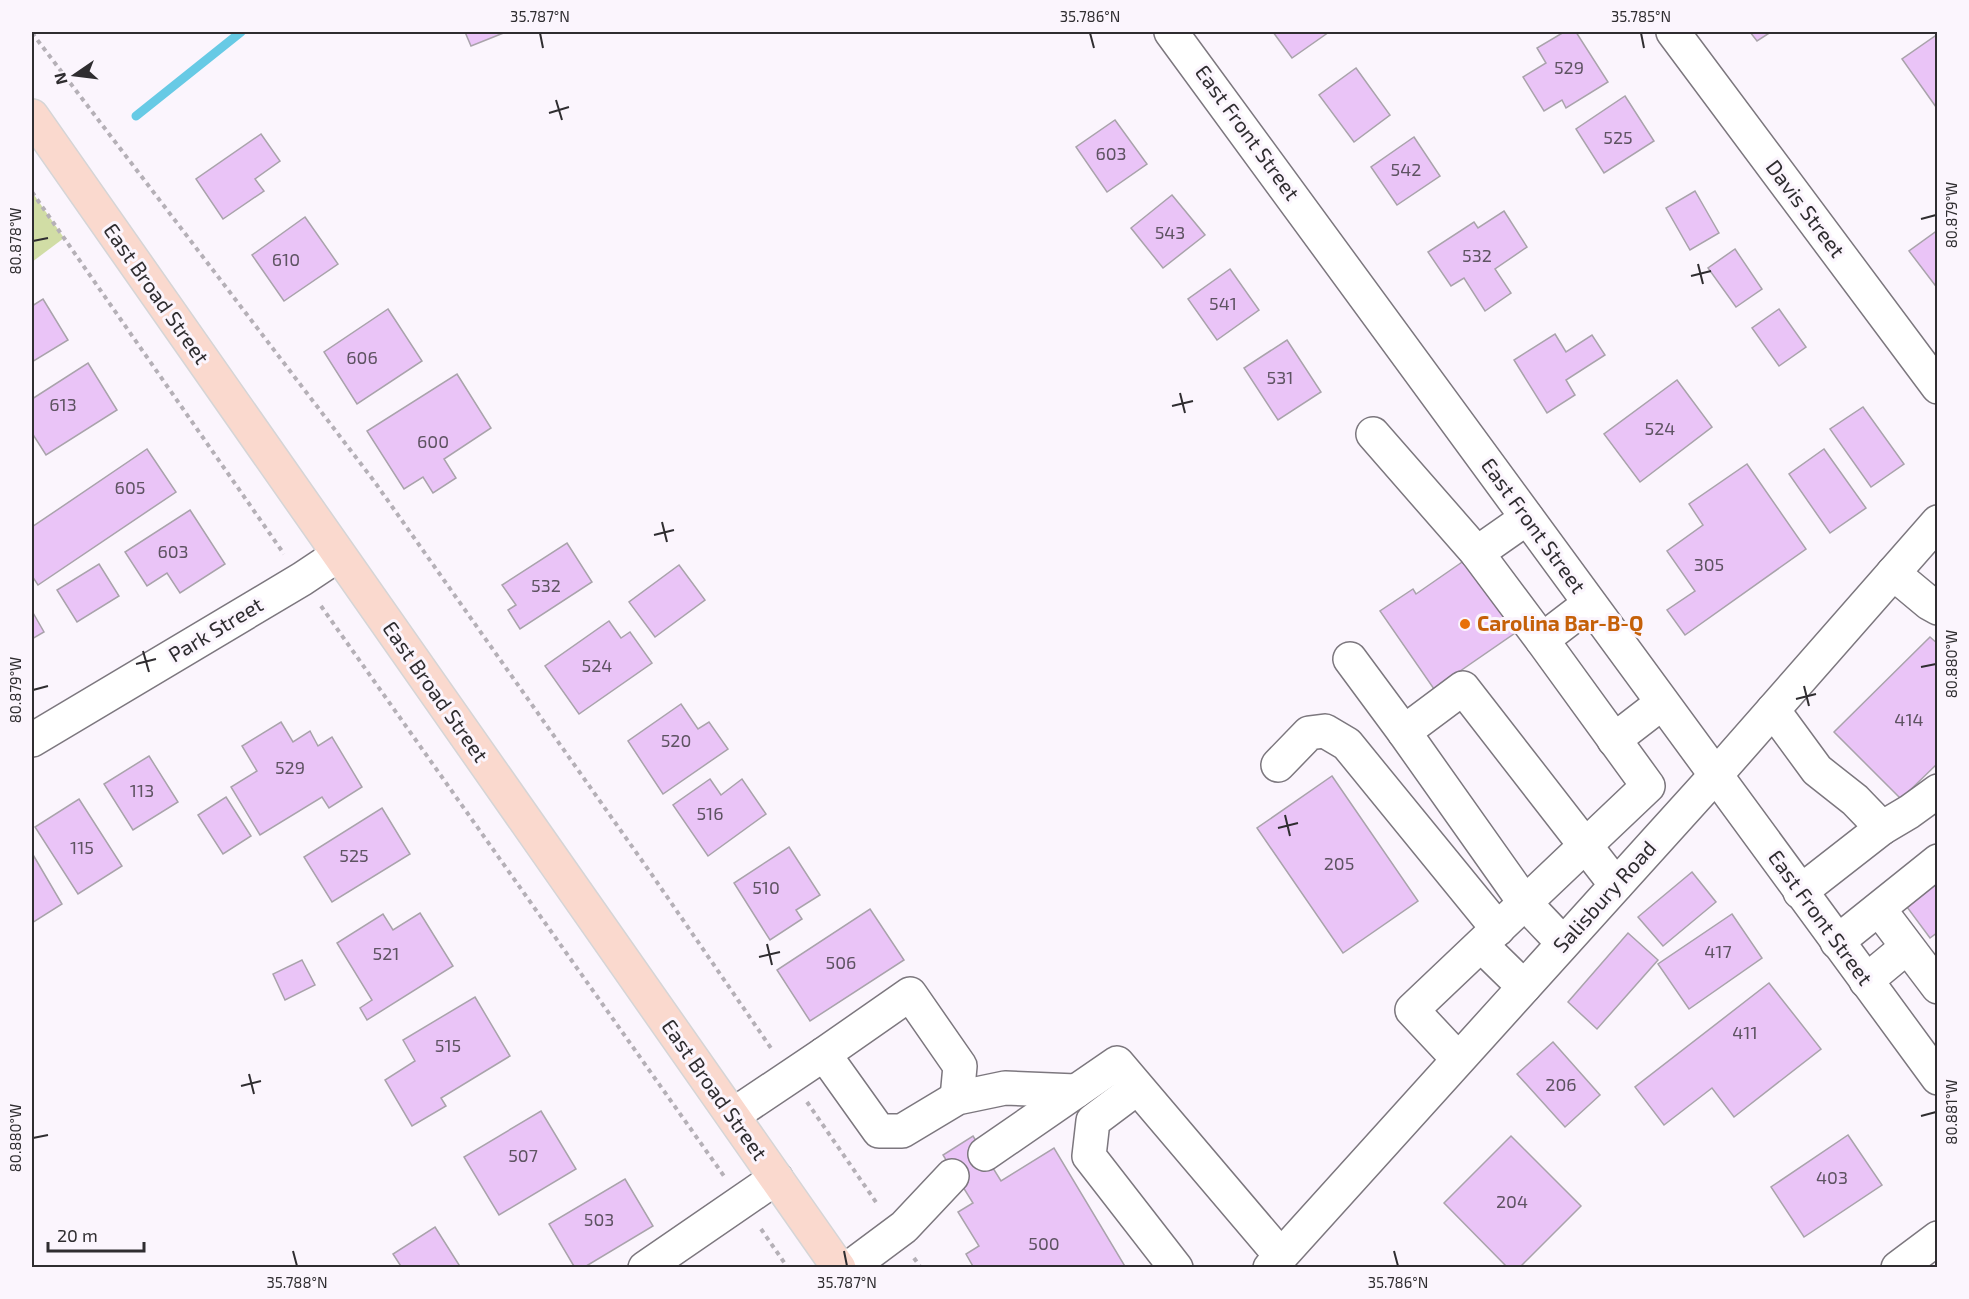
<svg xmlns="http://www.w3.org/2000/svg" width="1969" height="1299" viewBox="0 0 1969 1299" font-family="'Exo 2',sans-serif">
	<rect width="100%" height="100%" fill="#fbf5fd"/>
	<!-- green -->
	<path fill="#d1dda5" d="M32,192L64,238L32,262Z"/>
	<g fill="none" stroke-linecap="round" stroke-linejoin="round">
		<!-- stream -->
		<path stroke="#67cae5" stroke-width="9" d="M136,116L241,32"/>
	</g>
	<!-- building -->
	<g fill="#eac4f7" stroke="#a9a3ab" stroke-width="1.5">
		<path d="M465,32H506L471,46Z"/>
		<path d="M1273,32H1329L1292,58Z"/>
		<path d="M1564,32H1576L1608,82L1566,108L1562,100L1544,111L1523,77L1546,63L1537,48Z"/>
		<path d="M1750,32H1771L1757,41Z"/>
		<path d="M1938,34V106L1936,107L1902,59Z"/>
		<path d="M1356,68L1390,115L1354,142L1319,95Z"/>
		<path d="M1625,96L1654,141L1604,173L1576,129Z"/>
		<path d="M1115,120L1147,164L1107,192L1076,147Z"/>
		<path d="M261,134L280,161L255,179L264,191L223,219L196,179Z"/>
		<path d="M1414,137L1440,176L1397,205L1371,167Z"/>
		<path d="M1695,191L1719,233L1690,250L1666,208Z"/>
		<path d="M1172,195L1205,235L1163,268L1131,228Z"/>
		<path d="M1504,211L1527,247L1495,269L1511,293L1485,311L1464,278L1451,286L1428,252L1474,222L1478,228Z"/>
		<path d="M305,217L338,264L284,301L252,255Z"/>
		<path d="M1938,230V289L1909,251Z"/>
		<path d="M1735,249L1762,289L1736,307L1708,268Z"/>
		<path d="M1230,269L1259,310L1217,340L1188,299Z"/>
		<path d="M43,299L68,340L32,362V306Z"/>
		<path d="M388,309L422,361L357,404L324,352Z"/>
		<path d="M1779,309L1806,347L1779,366L1752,328Z"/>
		<path d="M1555,334L1566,352L1592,335L1605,355L1566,380L1575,395L1547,413L1514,360Z"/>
		<path d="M1287,340L1321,392L1278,420L1244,368Z"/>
		<path d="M88,363L117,410L46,455L32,433V399Z"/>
		<path d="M457,374L491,428L444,459L456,478L433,493L423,477L404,489L367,431Z"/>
		<path d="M1677,380L1712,427L1640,482L1604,434Z"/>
		<path d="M1863,407L1904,464L1871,487L1830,429Z"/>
		<path d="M147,449L176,492L38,585L32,576V527Z"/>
		<path d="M1824,449L1866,508L1830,533L1789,474Z"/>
		<path d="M1747,464L1806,549L1685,635L1667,610L1695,591L1667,551L1703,525L1689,504Z"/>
		<path d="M190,510L225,564L180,593L167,573L147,586L125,552Z"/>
		<path d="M567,543L592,582L520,629L508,610L516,605L502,585Z"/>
		<path d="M1468,558L1518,631L1434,689L1380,611L1413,589L1416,594Z"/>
		<path d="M99,564L119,596L77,622L57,590Z"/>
		<path d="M679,565L705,600L655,637L629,602Z"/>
		<path d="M32,611L44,632L32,639Z"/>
		<path d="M609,621L621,638L630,632L652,663L579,714L545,666Z"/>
		<path d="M1930,637L1938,644V763L1901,799L1834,732Z"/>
		<path d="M681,704L698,729L709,722L728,749L663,794L628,741Z"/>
		<path d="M281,722L293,742L310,731L318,746L332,737L362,787L329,808L322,797L260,835L231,787L257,771L242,746Z"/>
		<path d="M149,756L178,802L133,830L104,784Z"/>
		<path d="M1332,776L1418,901L1343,953L1257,828Z"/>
		<path d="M710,779L721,795L742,779L766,814L708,856L673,805Z"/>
		<path d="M226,797L251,836L223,854L198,815Z"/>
		<path d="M79,799L122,866L78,894L35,827Z"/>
		<path d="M382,808L410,854L332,902L304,857Z"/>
		<path d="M789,847L820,895L796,910L802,919L770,940L734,883Z"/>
		<path d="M32,853L62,904L32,923Z"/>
		<path d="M1692,872L1716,902L1663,946L1638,917Z"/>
		<path d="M1938,878V932L1930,938L1904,903Z"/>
		<path d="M870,909L904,960L810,1021L777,970Z"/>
		<path d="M420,913L453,966L367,1020L360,1008L372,1000L337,943L383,914L393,930Z"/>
		<path d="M1732,914L1762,958L1689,1009L1658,964Z"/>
		<path d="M1628,933L1658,960L1597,1029L1568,1002Z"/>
		<path d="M302,960L315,985L285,1000L273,974Z"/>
		<path d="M1769,983L1821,1049L1734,1117L1712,1088L1664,1125L1635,1087Z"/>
		<path d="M475,997L510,1056L441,1098L446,1106L412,1126L385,1080L415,1061L403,1040Z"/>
		<path d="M1553,1042L1600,1095L1565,1127L1517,1074Z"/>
		<path d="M541,1111L576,1169L499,1215L464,1157Z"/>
		<path d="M1848,1135L1882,1185L1804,1237L1771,1187Z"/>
		<path d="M973,1136L1001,1181L1054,1148L1126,1268H974L966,1254L979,1246L958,1212L973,1203L943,1155Z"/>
		<path d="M1511,1136L1581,1206L1519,1268H1508L1444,1203Z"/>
		<path d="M625,1179L653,1226L583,1268H575L549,1224Z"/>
		<path d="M435,1227L461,1268H402L393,1254Z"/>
	</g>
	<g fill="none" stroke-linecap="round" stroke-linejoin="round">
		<!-- minor casing -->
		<g stroke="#7c777e" stroke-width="36">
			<g id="minor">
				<path d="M1171,32L1938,1078"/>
				<path d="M1673,32L1938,387"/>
				<path d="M1373,434L1477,553L1542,640L1648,786L1412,1010L1458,1059"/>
				<path d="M1477,553L1527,518"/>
				<path d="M1893,573L1929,603L1938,608"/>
				<path d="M1542,640L1589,604"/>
				<path d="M1350,659L1404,732"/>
				<path d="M1773,710L1817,770L1855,800L1882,828L1909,812L1938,791"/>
				<path d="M32,740L302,579L338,555"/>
				<path d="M1614,740L1662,703"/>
				<path d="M1278,765L1309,733L1325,731L1347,744L1498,929"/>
				<path d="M1800,892L1882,828"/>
				<path d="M1879,909L1938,987"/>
				<path d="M1837,942L1938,861"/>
				<path d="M1563,943L1525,903L1404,732L1463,688L1616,885"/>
				<path d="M1481,945L1524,987"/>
				<path d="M1866,981L1907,947"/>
				<path d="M824,1054L879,1131H902L957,1098L1005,1088L1076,1091"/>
				<path d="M1137,1088L1093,1121L1089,1156L1176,1268"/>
				<path d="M733,1115L824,1054L910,994L960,1066L957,1098"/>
				<path d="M985,1154L1117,1063L1281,1256"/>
				<path d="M645,1268L776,1178"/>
				<path d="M849,1268L904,1227L952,1176"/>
				<path d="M1270,1268L1715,776L1938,522"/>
				<path d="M1898,1268L1938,1238"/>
			</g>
		</g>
		<!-- major casing -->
		<g stroke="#d5d5d6" stroke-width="36">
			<path id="major" d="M32,116L839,1268"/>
		</g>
		<!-- path -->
		<g stroke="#b5b0b7" stroke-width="4" stroke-dasharray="4.5 4.5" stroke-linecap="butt">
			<path d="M32,33L374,481L650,872L773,1051"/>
			<path d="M32,192L284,554"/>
			<path d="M321,606L724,1176"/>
			<path d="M807,1102L878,1205"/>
			<path d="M761,1229L788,1268"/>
			<path d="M914,1258L921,1268"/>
		</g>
		<!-- minor -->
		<use href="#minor" stroke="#fff" stroke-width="33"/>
		<!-- major -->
		<use href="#major" stroke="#fad9ce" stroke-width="33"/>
	</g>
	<!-- ticks -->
	<path fill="none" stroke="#2f2d30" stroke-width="2" d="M540,33L543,48M1090,33L1094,48M1641,33L1644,48M556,100L562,120M549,113L569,107M1921,219L1936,215M33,241L48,238M1698,264L1703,284M1691,276L1711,271M1180,393L1185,413M1172,406L1193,401M662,522L667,542M654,535L674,530M143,651L149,672M136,664L156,659M1921,667L1936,664M1804,686L1809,706M33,690L48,686M1796,699L1816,694M1285,815L1290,836M1278,828L1298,823M767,944L772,965M759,957L780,952M249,1074L254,1094M241,1086L261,1081M1921,1116L1936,1112M33,1138L48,1135M293,1251L297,1266M844,1251L847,1266M1394,1251L1398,1266"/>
	<!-- markers -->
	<circle fill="#e8710a" stroke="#fbf5fd" stroke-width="2" cx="1465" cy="624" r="6"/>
	<g text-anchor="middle" stroke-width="6" stroke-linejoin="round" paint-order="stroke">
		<!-- number labels -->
		<g font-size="18" fill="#5e5362">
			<text x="1569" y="74">529</text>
			<text x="1618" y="144">525</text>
			<text x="1111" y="160">603</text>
			<text x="1406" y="176">542</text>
			<text x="1170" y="239">543</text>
			<text x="1477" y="262">532</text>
			<text x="286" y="266">610</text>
			<text x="1223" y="310">541</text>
			<text x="362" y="364">606</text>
			<text x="1280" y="384">531</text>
			<text x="63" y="411">613</text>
			<text x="1660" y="435">524</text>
			<text x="433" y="448">600</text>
			<text x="130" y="494">605</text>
			<text x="173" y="558">603</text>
			<text x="1709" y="571">305</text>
			<text x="546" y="592">532</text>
			<text x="597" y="672">524</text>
			<text x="1909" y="726">414</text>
			<text x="676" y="747">520</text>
			<text x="290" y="774">529</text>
			<text x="142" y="797">113</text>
			<text x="710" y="820">516</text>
			<text x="82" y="854">115</text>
			<text x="354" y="862">525</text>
			<text x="1339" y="870">205</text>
			<text x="766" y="894">510</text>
			<text x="1718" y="958">417</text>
			<text x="386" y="960">521</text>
			<text x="841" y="969">506</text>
			<text x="1745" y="1039">411</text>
			<text x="448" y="1052">515</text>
			<text x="1561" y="1091">206</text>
			<text x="523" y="1162">507</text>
			<text x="1832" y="1184">403</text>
			<text x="1512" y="1208">204</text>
			<text x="599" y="1226">503</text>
			<text x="1044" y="1250">500</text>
		</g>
		<!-- street labels -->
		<g font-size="21" fill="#2f2d30" stroke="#fbf5fd">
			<text transform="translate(1247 133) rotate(54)" y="7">East Front Street</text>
			<text transform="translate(1805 209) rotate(53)" y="7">Davis Street</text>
			<text transform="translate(156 294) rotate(55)" y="7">East Broad Street</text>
			<text transform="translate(1533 526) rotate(54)" y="7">East Front Street</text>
			<text transform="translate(216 630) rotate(-31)" y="7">Park Street</text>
			<text transform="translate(435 692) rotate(55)" y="7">East Broad Street</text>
			<text transform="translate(1605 897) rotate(-48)" y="7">Salisbury Road</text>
			<text transform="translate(1820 918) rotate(54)" y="7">East Front Street</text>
			<text transform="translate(714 1090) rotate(55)" y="7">East Broad Street</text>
		</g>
		<!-- food labels -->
		<g font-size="21" font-weight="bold" fill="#c56008" stroke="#fbf5fd" text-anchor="start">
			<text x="1477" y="631">Carolina Bar-B-Q</text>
		</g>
	</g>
	<!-- border -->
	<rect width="1969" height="1299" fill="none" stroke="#fbf5fd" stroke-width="66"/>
	<!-- north arrow -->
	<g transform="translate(75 75) rotate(256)" stroke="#fbf5fd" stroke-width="4.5" paint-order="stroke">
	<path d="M0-4.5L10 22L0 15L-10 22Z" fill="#2f2d30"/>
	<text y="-9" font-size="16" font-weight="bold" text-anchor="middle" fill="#2f2d30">N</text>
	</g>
	<!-- scale -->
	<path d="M48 1242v9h96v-9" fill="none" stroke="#2f2d30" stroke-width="3"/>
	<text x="57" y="1242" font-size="18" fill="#2f2d30" stroke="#fbf5fd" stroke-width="4.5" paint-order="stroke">20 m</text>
	<rect x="33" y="33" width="1903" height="1233" fill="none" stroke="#2f2d30" stroke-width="2"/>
	<g font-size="15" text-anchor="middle" fill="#2f2d30">
		<text x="540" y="22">35.787°N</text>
		<text x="1090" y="22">35.786°N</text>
		<text x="1641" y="22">35.785°N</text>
		<text transform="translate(1952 215) rotate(-90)" y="5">80.879°W</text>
		<text transform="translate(16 241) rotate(-90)" y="5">80.878°W</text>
		<text transform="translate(1952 664) rotate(-90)" y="5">80.880°W</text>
		<text transform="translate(16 690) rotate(-90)" y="5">80.879°W</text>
		<text transform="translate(1952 1112) rotate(-90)" y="5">80.881°W</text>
		<text transform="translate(16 1138) rotate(-90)" y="5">80.880°W</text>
		<text x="297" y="1288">35.788°N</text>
		<text x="847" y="1288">35.787°N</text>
		<text x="1398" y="1288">35.786°N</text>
	</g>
</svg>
